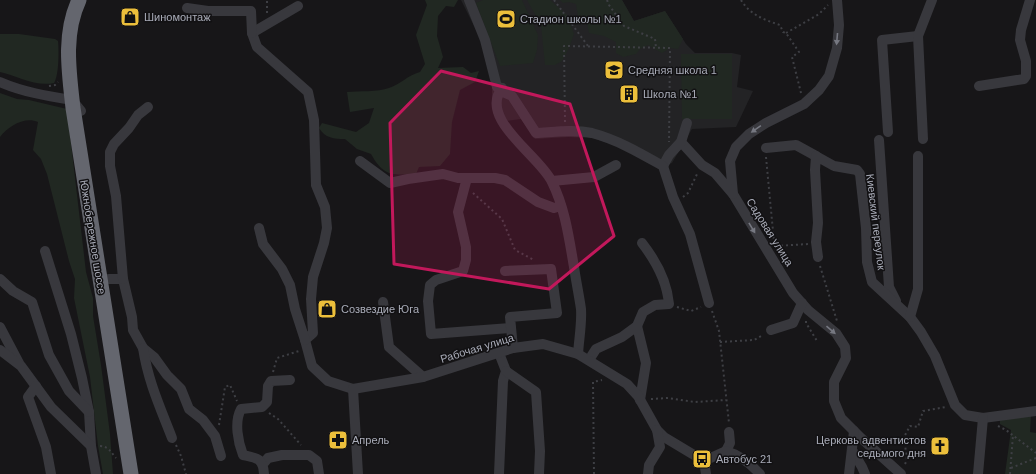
<svg xmlns="http://www.w3.org/2000/svg" width="1036" height="474" font-family="Helvetica,sans-serif">
  <rect width="100%" height="100%" fill="#171618"/>
  <path fill="#232325" d="M461 0H622L634 21 665 11 686 44 695 53H732L741 55 737 87 753 91 736 127 692 129 672 163 658 168 620 147 593 138 568 137 535 139 521 119 497 122 492 108V84L481 40Z"/>
  <g fill="#212822">
    <path d="M425 0H458L454 7 446 6 438 16 437 36 443 57 438 68 463 67 471 73 479 71 475 82 460 90 452 122 450 154 440 166 419 167 416 174C392 175 384 177 371 154L357 149 345 139C334 139 325 138 319 128L322 123 356 132 369 123 374 108 350 112 347 92C359 91 378 92 389 88 401 84 408 75 420 72L425 64 416 35 427 5Z"/>
    <path d="M483 0H522L538 35 537 50 533 63 500 66 476 3Z"/>
    <path d="M527 0H550L567 15 574 34 569 48 562 61 555 65H545L541 25Z"/>
    <path d="M560 0H622L634 21 665 11 683 39 678 49 670 48 662 53 648 45 640 49 636 54 623 57 616 53V42L604 36 589 33 587 23 578 16 576 4 569 2 563 3Z"/>
    <path d="M0 34H19L55 39 58 41C59 50 59 76 54 83 35 87 18 76 0 72Z"/>
    <path d="M681 54H732V119H682Z"/>
    <path d="M0 93 17 99 29 100 67 109 86 272 93 298V316L101 365 110 434 113 474H103L98 446 90 377 74 298 75 279 69 261 47 174 41 159 33 150 38 122C25 116 8 126 0 137Z"/>
    <path d="M1031 415 1030 432 1036 433V474H1005L1011 430 1000 424V418Z"/>
  </g>
  <g fill="none" stroke-linecap="round" stroke-linejoin="round">
    <g stroke="#3e3f44" stroke-width="2" stroke-dasharray="2 3" stroke-linecap="butt">
      <path d="M554 0 588 46"/>
      <path d="M607 0 609 5 624 26 655 39 656 48"/>
      <path d="M741 0C750 15 765 20 780 25L783 32 786 33 799 52 792 57 801 93"/>
      <path d="M267 13V0"/>
      <path d="M786 33 819 14 828 5"/>
      <path d="M49 86 55 85 58 82"/>
      <path d="M565 122 564 46 670 48 669 142"/>
      <path d="M766 157 774 242"/>
      <path d="M473 193 502 219 515 250 534 260"/>
      <path d="M683 197 688 193 698 172"/>
      <path d="M776 246 808 244"/>
      <path d="M820 266 837 321"/>
      <path d="M677 307 691 311 701 307"/>
      <path d="M712 311 719 331 729 423"/>
      <path d="M806 321V323L817 341"/>
      <path d="M720 342 754 340 763 335"/>
      <path d="M273 372 277 358 299 351"/>
      <path d="M651 399 668 398 695 402 726 400"/>
      <path d="M269 413 278 419 301 445"/>
      <path d="M219 425 225 387 230 385 237 401"/>
      <path d="M998 426 1006 430 1036 453"/>
      <path d="M176 445 181 456 186 474"/>
      <path d="M100 446C108 446 111 452 116 458"/>
      <path d="M905 464 907 460 904 437 910 426 918 427 923 411 946 407"/>
      <path d="M1011 468 1036 458"/>
      <path d="M594 474 593 382 602 380"/>
      <path d="M1010 474 1013 435"/>
    </g>
    <g stroke="#38383d" stroke-width="10">
      <path d="M469 0 485 40 497 87 502 88"/>
      <path d="M837 0 839 25 837 48 829 76 819 90 804 104 766 123 749 134 736 147 730 161 733 194 793 293 808 310 836 333 845 347 846 358 834 382V401L841 418 861 438 901 474"/>
      <path d="M298 6 252 33 257 47 308 92 314 120 316 185 325 207 327 228 324 243 313 277 311 299 313 333 305 340 312 366 328 381 353 389"/>
      <path d="M187 8 208 11H251L252 33"/>
      <path d="M0 82C23 92 47 96 72 100L81 111"/>
      <path d="M979 86 1024 79 1026 76V61L1020 40 1021 30 1030 0"/>
      <path d="M888 132 882 40 918 36"/>
      <path d="M923 139 918 36 932 0"/>
      <path d="M879 140 889 287 896 301"/>
      <path d="M681 142 702 165 715 173 733 194"/>
      <path d="M766 148 796 145 816 156"/>
      <path d="M360 161 390 183 408 179 443 174 458 178H495L505 180 538 202 554 208 561 206"/>
      <path d="M663 166 669 155 681 142 687 123"/>
      <path d="M467 178 458 212 466 247V260L463 271 436 280 430 285 428 301 431 334 511 328"/>
      <path d="M552 181 594 177 616 165"/>
      <path d="M259 228 263 244 282 269 290 285 295 309 305 340"/>
      <path d="M45 251 71 334 82 378 89 412 91 446"/>
      <path d="M818 257 816 242 818 223 815 170 816 156 834 166 857 170 860 174 866 228 867 262 872 282 910 317 921 332 935 356 955 405 965 415 983 418 1036 411"/>
      <path d="M505 271 551 269 557 313 510 317 513 348"/>
      <path d="M0 279 13 291 32 302 49 355 69 391 89 412"/>
      <path d="M109 279H123L132 317 133 330 143 348 154 357 167 375 181 389 189 409 203 420 215 436 221 456"/>
      <path d="M123 279 116 196 110 166V152L114 144 129 128 138 115 148 107"/>
      <path d="M383 302 389 347 423 377"/>
      <path d="M910 317 918 289V156"/>
      <path d="M637 326 646 363 640 400"/>
      <path d="M0 327 19 363"/>
      <path d="M771 330 793 323 802 303"/>
      <path d="M143 348C148 381 160 407 172 438"/>
      <path d="M0 350 21 366 51 407 91 446 96 474"/>
      <path d="M499 353 506 371 503 381 499 474"/>
      <path d="M578 354C579 339 582 323 581 309 579 295 576 281 574 267 569 238 565 208 552 182 540 156 478 119 502 88L505 93 512 96 536 133C554 132 574 129 592 133 618 140 640 153 663 166L673 197 690 234 709 303"/>
      <path d="M589 360 596 349 622 337 637 326 643 312 655 305 669 304C667 281 656 261 642 243"/>
      <path d="M506 371 536 392 540 451 539 474"/>
      <path d="M36 386 28 397 46 447 51 474"/>
      <path d="M852 450 862 467 865 474"/>
      <path d="M726 451 730 443 729 432"/>
      <path d="M704 461 726 451C740 455 750 463 760 474"/>
      <path d="M704 461 706 474"/>
      <path d="M263 464 268 458 282 455H309L317 461 319 474"/>
      <path d="M264 474C263 458 257 458 243 455 238 442 234 422 241 409L262 407 267 402 268 386 271 381 290 380"/>
      <path d="M358 474 353 389 423 377 513 348 543 344 578 354 627 384 638 396 657 430 664 437 704 461"/>
      <path d="M648 474 649 465 660 447 657 430"/>
      <path d="M849 474 854 431"/>
      <path d="M978 474 983 418"/>
    </g>
    <path stroke="#64666e" stroke-width="15" d="M79 0C63 34 69 72 73 108L131 474"/>
  </g>
  <defs><path id="oneway-solid" d="M-6-.8H1V-3.2L6.5 0L1 3.2V.8H-6Z"/></defs>
  <g fill="#767881">
    <use href="#oneway-solid" transform="translate(837 39) rotate(95)"/>
    <use href="#oneway-solid" transform="translate(756 129) rotate(145)"/>
    <use href="#oneway-solid" transform="translate(752 228) rotate(59)"/>
    <use href="#oneway-solid" transform="translate(831 330) rotate(41)"/>
  </g>
  <path fill="#c2185b" fill-opacity="0.2" stroke="#c2185b" stroke-width="3" stroke-linejoin="round" d="M441 71 570 104 614 236 549 289 394 264 390 123Z"/>
  <defs>
    <symbol id="shop-square" viewBox="-11 -11 22 22"><rect x="-9" y="-9" width="18" height="18" rx="4" fill="#ecbf3b" stroke="#121113"/><path d="M-5-2.5h2.3a2.7 3.5 0 0 1 5.4 0H5L5.5 6h-11ZM-1.5-2.5h3a1.5 2.3 0 0 0-3 0Z" fill="#111"/></symbol>
    <symbol id="stadium-square" viewBox="-11 -11 22 22"><rect x="-9" y="-9" width="18" height="18" rx="4" fill="#ecbf3b" stroke="#121113"/><path d="M0-5a6.5 5 0 1 0 0 10a6.5 5 0 1 0 0-10ZM-3.5-1.8h7v3.6h-7Z" fill="#111"/></symbol>
    <symbol id="school-square" viewBox="-11 -11 22 22"><rect x="-9" y="-9" width="18" height="18" rx="4" fill="#ecbf3b" stroke="#121113"/><path d="M0-5L7-2L0 1L-7-2ZM-4 1L0 2.5L4 1V4Q0 6-4 4Z" fill="#111"/></symbol>
    <symbol id="building-square" viewBox="-11 -11 22 22"><rect x="-9" y="-9" width="18" height="18" rx="4" fill="#ecbf3b" stroke="#121113"/><path d="M-4-6H4V6H1V3H-1V6H-4ZM-2.5-4.3h1.7v1.8h-1.7ZM.8-4.3h1.7v1.8H.8ZM-2.5-1h1.7V.8h-1.7ZM.8-1h1.7V.8H.8Z" fill="#111"/></symbol>
    <symbol id="pharmacy-square" viewBox="-11 -11 22 22"><rect x="-9" y="-9" width="18" height="18" rx="4" fill="#ecbf3b" stroke="#121113"/><path d="M-2-6h4v4h4v4h-4v4h-4v-4h-4v-4h4Z" fill="#111"/></symbol>
    <symbol id="church-square" viewBox="-11 -11 22 22"><rect x="-9" y="-9" width="18" height="18" rx="4" fill="#ecbf3b" stroke="#121113"/><path d="M-1.2-6h2.4v3.5h3.3v2.4h-3.3V6h-2.4V-.1h-3.3v-2.4h3.3Z" fill="#111"/></symbol>
    <symbol id="bus-square" viewBox="-11 -11 22 22"><rect x="-9" y="-9" width="18" height="18" rx="4" fill="#ecbf3b" stroke="#121113"/><path d="M-5-6H5V4H4V6H2V4H-2V6H-4V4H-5ZM-3.5-4V0h7V-4ZM-3.5 1.2v1.5H-2V1.2ZM2 1.2v1.5H3.5V1.2Z" fill="#111"/></symbol>
  </defs>
  <g fill-rule="evenodd">
    <use href="#shop-square" x="119" y="6" width="22" height="22"/>
    <use href="#stadium-square" x="495" y="8" width="22" height="22"/>
    <use href="#school-square" x="603" y="59" width="22" height="22"/>
    <use href="#building-square" x="618" y="83" width="22" height="22"/>
    <use href="#shop-square" x="316" y="298" width="22" height="22"/>
    <use href="#pharmacy-square" x="327" y="429" width="22" height="22"/>
    <use href="#church-square" x="929" y="435" width="22" height="22"/>
    <use href="#bus-square" x="691" y="448" width="22" height="22"/>
  </g>
  <g text-anchor="middle" stroke-width="3" stroke-linejoin="round" paint-order="stroke">
    <g font-size="11" fill="#a9acb8" stroke="#121113" text-anchor="start">
      <text x="144" y="21">Шиномонтаж</text>
      <text x="520" y="23">Стадион школы №1</text>
      <text x="628" y="74">Средняя школа 1</text>
      <text x="643" y="98">Школа №1</text>
      <text x="341" y="313">Созвездие Юга</text>
      <text x="352" y="444">Апрель</text>
      <text x="926" y="444" text-anchor="end">Церковь адвентистов<tspan x="926" dy="13">седьмого дня</tspan></text>
      <text x="716" y="463">Автобус 21</text>
    </g>
    <g font-size="11" fill="#a9acb8" stroke="#121113">
      <text transform="translate(876 222) rotate(83)" y="4">Киевский переулок</text>
      <text transform="translate(770 232) rotate(58)" y="4">Садовая улица</text>
      <text transform="translate(93 237) rotate(81)" y="4">Южнобережное шоссе</text>
      <text transform="translate(477 348) rotate(-17)" y="4">Рабочая улица</text>
    </g>
  </g>
</svg>
